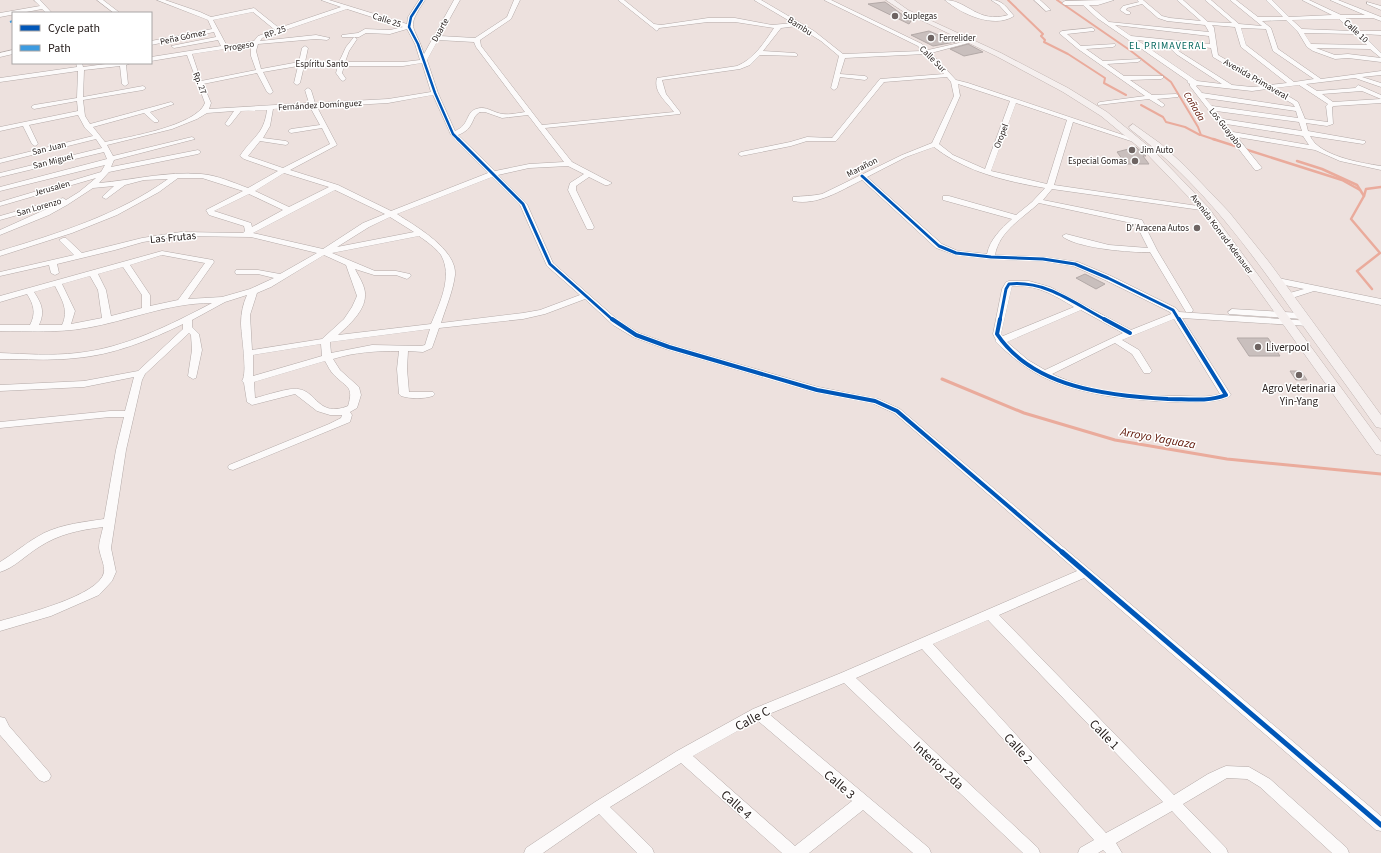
<svg xmlns="http://www.w3.org/2000/svg" width="1381" height="853" font-family="'Source Sans 3',sans-serif">
  <rect width="100%" height="100%" fill="#ede1de"/>
  <g fill="none" stroke-linecap="round" stroke-linejoin="round">
    <g stroke="#eaab9c" stroke-width="2">
      <path d="M1008 0 1043 34 1041 36 1045 40 1044 42 1068 54 1105 78 1104 83 1126 95"/>
      <path d="M1057 0 1131 51 1171 82 1198 127 1201 135 1216 140"/>
      <path d="M1141 105 1163 117 1166 122 1185 127 1200 135"/>
    </g>
    <g stroke="#eaab9c" stroke-width="2.5">
      <path d="M1213 139 1342 180 1360 190"/>
      <path d="M1297 161 1322 169 1357 185 1364 196"/>
      <path d="M1372 289 1357 271 1380 253 1351 219 1364 196 1366 189 1381 187"/>
    </g>
    <path stroke="#eaab9c" stroke-width="3" d="M942 379 1024 413 1115 440 1227 459 1381 474"/>
  </g>
  <g fill="#c9bfbd" stroke="#b3a9a7">
    <path d="M885 2 911 21 909 24 868 4Z"/>
    <path d="M929 31 955 42 933 46 911 35Z"/>
    <path d="M968 44 983 52 964 56 950 49Z"/>
    <path d="M1136 147 1146 156H1143L1149 164H1126L1117 152Z"/>
    <path d="M1085 274 1105 284 1096 289 1076 278Z"/>
    <path d="M1237 338H1268L1280 356H1249Z"/>
    <path d="M1290 371H1301L1307 380H1296Z"/>
  </g>
  <g fill="none" stroke-linecap="round" stroke-linejoin="round">
    <defs>
      <g id="minor">
        <path d="M34 0H40L52 13H46L42 9 0 17V13L40 6Z"/>
        <path d="M97 0H103L120 13H114Z"/>
        <path d="M157 0H165L200 12 211 17 254 8 279 28 341 7 321 0H329L407 24 408 17 419 0H425C405 30 414 23 424 54L454 0H460L440 36 475 38 507 17 514 0H520L511 19 480 40 481 46 542 125 674 112C666 101 653 92 657 78L737 66C754 59 764 43 774 28L735 22H708L659 28 657 31 618 0H624L654 24 661 25 708 18H735L772 25 793 23 754 0H761L814 31 843 54 922 51 918 46 824 0H831L922 44 928 50 972 40V42L931 53 956 80 968 83 1141 141V143H1137L1073 122 1054 185 1205 207H1208V211L1052 189 1043 200 1142 220 1157 250 1193 310 1192 312H1186L1150 252C1132 253 1075 248 1062 236L1066 234 1109 245 1148 248 1136 224 1039 203C1023 218 999 231 995 255L1043 257 1078 262 1111 276 1176 308 1179 312 1311 321 1312 323 1308 326 1182 318 1231 395C1218 409 1122 399 1102 395 1081 391 1059 385 1041 376 1024 367 1008 354 995 341L996 340 993 334 1002 289 1006 282 1009 281H1029L1050 287 1131 330 1171 314 1170 312 1105 280 1073 266 1043 261 991 259 956 255 936 248 862 180C841 190 818 206 793 201V197C803 196 812 196 822 194L902 155 932 143 954 96 951 82 947 77 884 82 836 141H807L791 146 741 156 738 154 741 152 790 142 807 137 832 138 880 79 944 74 925 54 845 58 840 74 865 76 868 78 865 80 840 77 837 88 834 90 831 88 839 56 821 41 797 26 781 28 763 51 795 53 797 54V56L760 55 750 65 740 69 662 80 666 94 680 112V114L545 128 572 162 612 183 608 185H605L589 177 576 186V190L594 227 593 229H587L586 227 568 190 570 183 584 174 568 166 529 168 498 175 527 204 553 263 619 321 639 333 672 345 818 387 878 399 900 409 1381 816V831L1376 830 1084 578 999 615 1174 795 1208 774 1221 768 1226 766 1249 767 1270 779 1347 848 1349 853H1332L1260 787 1247 779 1227 778 1183 804 1226 848 1228 853H1211L1172 811 1116 843 1122 853H1106L1103 850 1098 853H1078L1080 848 1094 840 922 649 856 678 1038 848 1040 853H1023L844 683 769 714 929 848 931 853H913L863 810 809 853H782L681 763 610 807 652 848 654 853H637L599 814 543 853H524L526 848 595 802 677 751 753 709 841 673 1077 571 894 413 872 403 814 392 666 349 633 337 613 325 585 299 545 314 523 319 439 328 432 348 423 352 408 351 407 369 409 392H433L435 394 433 396C423 399 411 399 401 396L399 394 397 369 399 351C376 351 355 352 333 359L340 370 359 387 361 395 357 408 350 412 352 415 350 422 233 470 229 469 228 467 229 465 329 424 341 418 342 415H330L317 411 295 394 252 405 247 402 244 383 242 381C248 373 241 334 241 323 241 313 243 304 247 295L225 302 192 320V327L199 334 202 350 196 378 193 379 188 376 192 350 191 335 189 333 145 374 142 380 126 450 111 548 116 572 112 581 99 595 51 616 0 631V621C21 615 100 596 104 572 105 565 100 556 99 548 99 541 102 533 103 527 79 530 59 534 39 547 26 555 14 568 0 572V562C15 553 28 541 44 533 63 524 84 522 104 519L116 450 124 417H110L0 428V422L110 411H125L134 377 84 387 0 391V385L84 381 138 371 183 329V324C150 340 113 355 76 358 51 361 25 359 0 359V353C26 354 51 356 77 353 125 348 170 325 212 303 167 303 128 321 86 328 58 333 29 331 0 331V325H30C36 313 34 305 27 294L0 302V296L162 251 213 260 214 262 188 299 222 297 250 289 274 278 258 274H236L235 272 236 270H258L280 274 317 253 251 237 181 236 143 242 115 250 57 264 59 273 55 275 51 273 49 265 0 276V272L74 255 59 240 63 238H66L82 253 142 238 181 232 243 233 245 231 244 226 209 215 206 210 243 191 202 178H178L159 192 117 215 72 233 0 256V251C59 233 118 215 168 179L144 180 125 185 106 199 102 197 114 186 93 188 67 205 49 215 0 235V230L60 203 0 220V216L63 198 66 200 79 192 96 178 0 206V202L101 172 105 165 0 191V187L107 159 104 152 0 177V173L102 148 96 139 0 163V159L93 136 85 128 78 115 29 125 38 144 35 146 32 144 23 126 0 131V127L78 111 77 101 34 109 31 107 34 105 77 98 78 71 0 82V78L77 67 76 63H82L83 67 113 63H131L126 65 128 84 125 86 122 84 120 66 84 70 83 97 143 86 146 88 143 90 83 100 85 116 90 124 171 102 174 104 150 112 158 120V122H154L144 113 93 127 105 142C128 137 196 126 205 103L187 55 151 61V57L221 46 218 40 174 48 171 46 216 37 214 32 151 45V41L212 29 208 20ZM347 9 403 27 390 30 365 29 358 33 342 35V37H359L366 33 390 34 407 29 415 44 420 60 403 62H345L349 51 357 39 354 37 346 47 339 62H305L308 48 305 46 302 48 299 62 261 69 256 51 258 44 316 39 327 40 330 38 316 35 260 41 262 38ZM253 12 275 30 258 36 254 41 227 46 213 20ZM438 40 474 42 476 47 525 112C518 113 510 115 503 114 493 113 486 105 476 109 465 113 470 125 455 131L438 93 427 60ZM251 45V56L256 70 201 81 192 54ZM422 63 431 92 388 99 315 103 311 90 308 88 305 90 309 103 209 109 211 103 203 84 257 73 267 92 270 94 273 92 263 72 298 66 294 83 297 85 300 83 304 66H338L336 73 341 80 343 81 346 79 342 73 344 66H403ZM958 84 1010 101 985 169 953 155 939 144 960 96ZM433 95 451 135 488 173 391 211 338 185 290 170 337 145 317 107 388 103ZM1016 103 1067 120 1047 184 991 171ZM310 107 320 125 291 129 288 131 291 133 322 128 330 144 283 168 248 156 260 141 286 145 289 143 286 141 263 138 270 126 273 109ZM267 110C264 135 252 137 240 156L244 159 278 171 248 188C234 183 217 175 201 174 167 171 133 180 99 183L109 172 198 154 201 152 198 150 111 167 114 160 195 139 192 137 113 156 107 145 172 129 197 119 207 113 234 111 225 124 228 126 230 125 241 111ZM480 112H485L502 118 528 115 564 162 529 164 495 171 458 135C476 128 470 117 480 112ZM934 147C966 172 1005 181 1045 188L1032 202 1016 215 949 196H943V200L1012 219C1001 229 990 239 987 254L958 251 942 244 867 177 906 157ZM284 173 329 187 289 207 255 191ZM492 177 520 205 547 266 580 295 540 310 523 313 441 323C446 307 453 291 455 275 457 249 415 226 397 214ZM335 190 385 214 363 223 323 249 253 233ZM249 194 283 210 252 227 251 223 214 211ZM390 217 414 232 337 247 369 227ZM419 236C426 241 436 248 441 255 453 276 440 303 431 324L338 335C348 326 365 311 365 296 366 287 359 277 355 269L374 275H396L407 279 411 276 410 274 396 271H375L332 253ZM162 255 205 263 178 300 150 306V295L130 265ZM324 255 346 265 357 296 352 307 344 319 322 339 252 350 250 315 257 293 271 287ZM123 267 142 295V308L111 316 106 290 98 274ZM90 276 98 290 102 318 71 324 75 311 62 284ZM55 286C62 300 69 310 62 325H39C45 312 42 304 34 292ZM1012 286C1036 284 1054 295 1074 307L1003 336 1001 334ZM1081 310 1123 333 1045 370 1028 360 1007 342ZM1174 319 1220 394C1208 398 1194 396 1181 396 1138 396 1092 393 1052 374L1115 343 1132 354 1144 373H1150L1152 371 1139 350 1122 340ZM430 329 425 345 421 346 372 345 331 353 330 342ZM321 344 322 356 253 376V355ZM325 361C328 366 330 371 334 375 347 388 354 386 348 406 318 418 317 391 298 389 290 387 264 396 255 398L254 382ZM988 620 1163 802 1106 833 933 644ZM757 720 852 801 795 846 693 756Z"/>
        <path d="M945 0C968 0 977 24 1008 15L999 5 991 0C1003 0 1007 8 1014 16 994 29 961 14 945 0Z"/>
        <path d="M1034 0H1040L1051 10 1046 11Z"/>
        <path d="M1104 0H1114L1098 5H1089L1109 22 1209 32 1205 25 1167 21 1158 18 1142 4 1127 8 1126 10 1130 12V14H1126L1120 10 1123 6 1139 2 1137 0H1143L1162 16 1170 18 1201 21 1177 0H1183L1208 22 1232 23 1205 0H1211L1239 24 1262 26 1230 0H1236L1258 17H1283L1266 0H1272L1289 17 1332 15 1302 0H1309L1341 15H1365L1330 0H1338L1381 17V21L1373 18H1346L1359 31H1381V35L1362 34 1381 53V58L1370 49 1316 48 1335 55 1348 54 1381 58V62L1348 58 1335 59 1313 51 1307 47 1298 32 1286 20 1262 21 1271 28 1278 49 1321 79 1381 71V75L1362 77 1381 83V87L1355 78 1306 84 1317 91 1355 88 1358 85 1381 95V99L1362 91 1322 94 1333 102 1381 99V103L1334 106 1332 107 1333 124 1327 126 1306 123 1308 131 1365 141V143L1363 144 1310 136C1319 156 1361 163 1381 166V170L1340 161 1315 150 1237 137 1262 168 1258 170H1255L1190 86V84L1187 82 1188 81 1097 18 1083 5H1065L1062 3 1065 1ZM1339 19 1352 31 1302 29 1292 20ZM1115 25 1209 36 1210 44 1131 36ZM1212 25 1235 27 1241 47 1287 83 1269 85 1218 55 1214 28ZM1241 28 1266 29 1273 51 1314 79 1294 82 1246 45ZM1304 33 1356 34 1367 45 1311 44ZM1137 40 1171 44 1172 50 1176 54 1222 84 1197 81ZM1177 44 1211 48 1213 57 1262 86 1252 87 1232 85 1180 52 1178 50ZM1197 85 1252 91 1267 89 1293 104 1295 107 1202 93 1196 86ZM1299 85 1328 104 1326 106 1328 122 1305 119 1298 102 1275 88ZM1205 98 1296 111 1298 118 1212 106ZM1216 111 1299 122 1302 131 1223 119ZM1226 124 1303 136 1309 145 1233 132Z"/>
        <path d="M1367 2 1381 6V10L1367 4Z"/>
        <path d="M1092 28 1094 29V31L1067 34 1081 46 1115 44 1116 45 1113 47 1086 49 1103 61 1140 59 1141 60 1138 62 1107 64 1124 76H1163V78L1161 79 1130 80 1152 95 1176 94 1178 95V97L1157 99 1165 105 1162 107 1149 99 1098 105V103L1100 102 1145 96 1078 49 1059 33 1062 31Z"/>
        <path d="M13 50V54L0 57V53Z"/>
        <path d="M1278 278 1381 299V305L1314 291 1289 299 1286 298 1285 296 1286 294 1304 289 1275 283 1274 281 1275 279Z"/>
        <path d="M1232 309 1302 313 1306 316 1302 319 1229 314 1228 312Z"/>
        <path d="M0 717 5 718 9 726 49 772 51 776 49 780 44 782 39 780 0 735Z"/>
      </g>
      <g id="major">
        <path d="M886 0H894L908 10 1001 53 1068 88 1107 112 1153 150 1208 207 1381 442V455L1376 454 1202 211 1147 154 1101 116 1063 92 996 56 904 12Z"/>
        <path d="M1133 124 1161 144 1185 166 1229 212 1269 262 1381 415V428L1376 427C1351 391 1324 355 1298 319 1246 245 1202 184 1130 129L1129 127Z"/>
      </g>
    </defs>
    <use href="#minor" stroke="#b3a9a7" stroke-width="1"/>
    <use href="#major" stroke="#c0b4b1" stroke-width="1"/>
    <use href="#minor" fill="#fcfafa" fill-rule="evenodd"/>
    <use href="#major" fill="#f5efee" fill-rule="evenodd"/>
    <path stroke="#3d9be0" stroke-width="2" stroke-dasharray="3.5 2" stroke-linecap="butt" d="M10 22 13 21"/>
    <defs>
      <path id="cycleway-far3" d="M422 0 411 17 409 27 418 44 435 93 453 134 459 140"/>
      <g id="cycleway-far2">
        <path d="M458 139 523 204 550 264 613 320"/>
        <path d="M862 176 939 246 956 253 991 257 1043 259 1075 264 1108 278 1173 310 1179 320"/>
        <path d="M1000 320 1006 289 1009 284C1046 280 1075 304 1106 320"/>
      </g>
      <g id="cycleway-far1">
        <path d="M612 319 636 335 669 347 817 390 875 401 897 411 1063 553"/>
        <path d="M1000 319 997 334C1033 388 1109 396 1168 399 1187 399 1208 402 1226 395L1179 319"/>
        <path d="M1104 319 1130 333"/>
      </g>
      <path id="cycleway" d="M1062 552 1381 825"/>
    </defs>
    <use href="#cycleway-far3" stroke="#fff" stroke-width="4"/>
    <use href="#cycleway-far2" stroke="#fff" stroke-width="5"/>
    <use href="#cycleway-far1" stroke="#fff" stroke-width="6"/>
    <use href="#cycleway" stroke="#fff" stroke-width="8"/>
    <use href="#cycleway-far3" stroke="#0057b8" stroke-width="2.5"/>
    <use href="#cycleway-far2" stroke="#0057b8" stroke-width="3"/>
    <use href="#cycleway-far1" stroke="#0057b8" stroke-width="4"/>
    <use href="#cycleway" stroke="#0057b8" stroke-width="5"/>
  </g>
  <g fill="#6e6462" stroke="#fff" stroke-width="1.5">
    <circle cx="895" cy="16" r="4"/>
    <circle cx="931" cy="38" r="4"/>
    <circle cx="1132" cy="150" r="4"/>
    <circle cx="1135" cy="161" r="4"/>
    <circle cx="1197" cy="228" r="4"/>
    <circle cx="1258" cy="347" r="4"/>
    <circle cx="1299" cy="375" r="4"/>
  </g>
  <g text-anchor="middle" stroke-width="3" stroke-linejoin="round" paint-order="stroke">
    <g font-size="9" fill="#29211f" stroke="#fff" text-anchor="start">
      <text x="903" y="19">Suplegas</text>
      <text x="939" y="41">Ferrelider</text>
      <text x="1140" y="153">Jim Auto</text>
      <text x="1127" y="164" text-anchor="end">Especial Gomas</text>
      <text x="1189" y="231" text-anchor="end">D' Aracena Autos</text>
    </g>
    <g font-size="9" fill="#29211f" stroke="#fff">
      <text transform="translate(387 20) rotate(18)" y="3">Calle 25</text>
      <text transform="translate(800 26) rotate(32)" y="3">Bambu</text>
      <text transform="translate(440 30) rotate(-61)" y="3">Duarte</text>
      <text transform="translate(1356 31) rotate(43)" y="3">Calle 10</text>
      <text transform="translate(275 32) rotate(-20)" y="3">RP. 25</text>
      <text transform="translate(183 37) rotate(-12)" y="3">Peña Gómez</text>
      <text transform="translate(239 46) rotate(-9)" y="3">Progeso</text>
      <text transform="translate(933 59) rotate(45)" y="3">Calle Sur</text>
      <text x="322" y="67">Espíritu Santo</text>
      <text transform="translate(1256 79) rotate(30)" y="3">Avenida Primaveral</text>
      <text transform="translate(200 83) rotate(68)" y="3">Rp. 27</text>
      <text transform="translate(320 105) rotate(-3)" y="3">Fernández Domínguez</text>
      <text transform="translate(1226 128) rotate(52)" y="3">Los Guayabo</text>
      <text transform="translate(1001 136) rotate(-69)" y="3">Oropel</text>
      <text transform="translate(49 148) rotate(-14)" y="3">San Juan</text>
      <text transform="translate(53 161) rotate(-14)" y="3">San Miguel</text>
      <text transform="translate(862 167) rotate(-27)" y="3">Marañon</text>
      <text transform="translate(52 188) rotate(-16)" y="3">Jerusalen</text>
      <text transform="translate(39 207) rotate(-16)" y="3">San Lorenzo</text>
      <text transform="translate(1222 234) rotate(53)" y="3">Avenida Konrad Adenauer</text>
    </g>
    <g font-size="10" letter-spacing="1" fill="#03665d" stroke="#fff">
      <text x="1168" y="49">EL PRIMAVERAL</text>
    </g>
    <g font-size="10" font-style="italic" fill="#5b1000" stroke="#fff">
      <text transform="translate(1195 106) rotate(59)" y="4">Cañada</text>
    </g>
    <g font-size="11" fill="#29211f" stroke="#fff">
      <text transform="translate(173 237) rotate(-5)" y="4">Las Frutas</text>
    </g>
    <g font-size="11" fill="#29211f" stroke="#fff" text-anchor="start">
      <text x="1266" y="351">Liverpool</text>
      <text x="1299" y="392" text-anchor="middle">Agro Veterinaria<tspan x="1299" dy="13">Yin-Yang</tspan></text>
    </g>
    <g font-size="12" font-style="italic" fill="#5b1000" stroke="#fff">
      <text transform="translate(1158 438) rotate(10)" y="4">Arroyo Yaguaza</text>
    </g>
    <g font-size="13" fill="#29211f" stroke="#fff">
      <text transform="translate(752 718) rotate(-28)" y="5">Calle C</text>
      <text transform="translate(1105 734) rotate(46)" y="5">Calle 1</text>
      <text transform="translate(1019 748) rotate(48)" y="5">Calle 2</text>
      <text transform="translate(939 765) rotate(43)" y="5">Interior 2da</text>
      <text transform="translate(840 784) rotate(41)" y="5">Calle 3</text>
      <text transform="translate(737 804) rotate(42)" y="5">Calle 4</text>
    </g>
  </g>
  <rect x="12" y="12" width="140" height="52" fill="#ffffff" stroke="#a9a6a5"/>
  <rect x="20" y="25" width="20" height="6" fill="#0057b8" stroke="#a9a6a5"/>
  <text x="48" y="32" font-size="12" fill="#29211f">Cycle path</text>
  <rect x="20" y="45" width="20" height="6" fill="#3d9be0" stroke="#a9a6a5"/>
  <text x="48" y="52" font-size="12" fill="#29211f">Path</text>
</svg>
